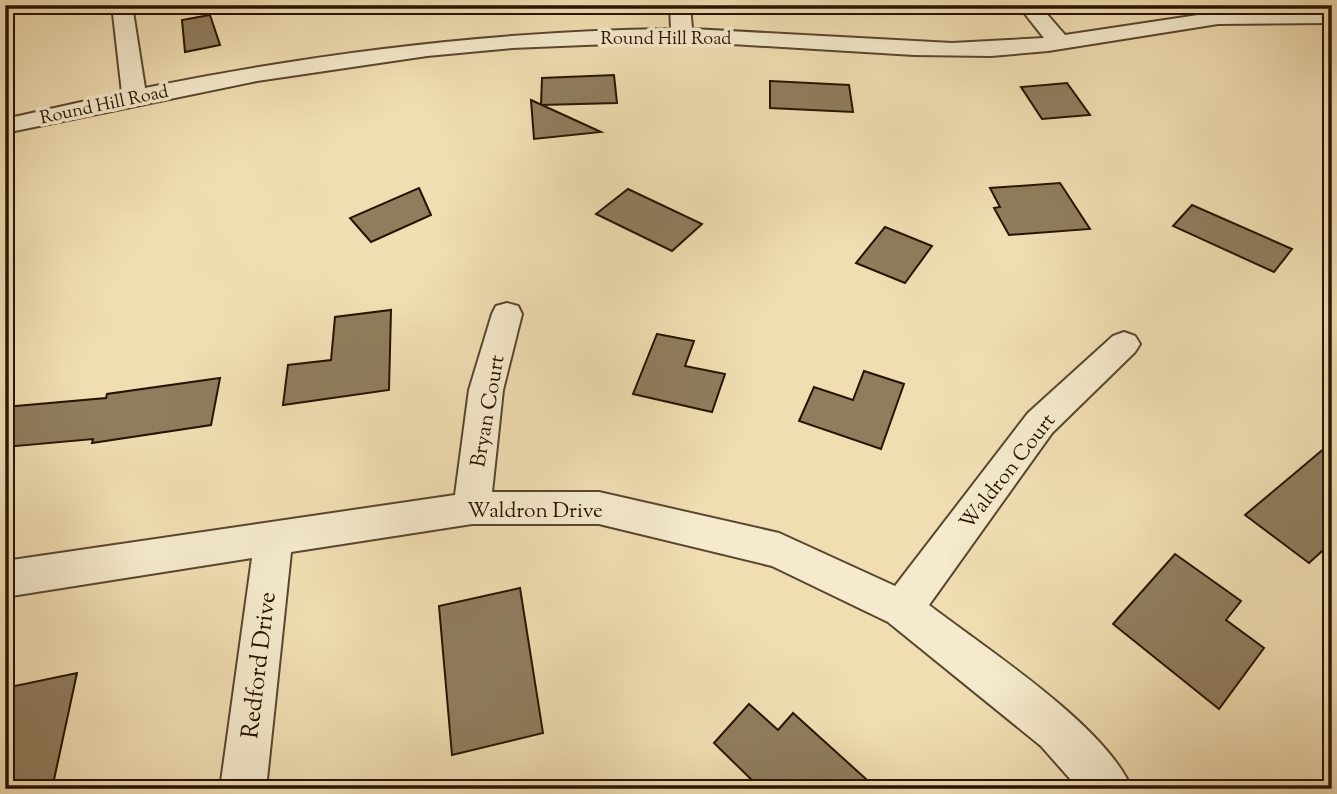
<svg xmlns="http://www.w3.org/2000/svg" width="1337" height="794" font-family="'Sorts Mill Goudy',serif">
  <rect width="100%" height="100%" fill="#f0deb2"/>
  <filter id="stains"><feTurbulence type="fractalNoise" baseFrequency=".00286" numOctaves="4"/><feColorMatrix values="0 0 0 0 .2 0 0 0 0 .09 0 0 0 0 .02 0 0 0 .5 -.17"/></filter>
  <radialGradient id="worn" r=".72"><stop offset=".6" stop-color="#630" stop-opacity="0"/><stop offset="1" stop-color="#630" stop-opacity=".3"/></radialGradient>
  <g fill="#907d5e" stroke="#271302" stroke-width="2">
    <path d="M210 15 220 45 185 52 182 20Z"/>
    <path d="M614 75 617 103 541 105 542 78Z"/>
    <path d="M770 81 849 85 853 112 770 108Z"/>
    <path d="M1067 83 1090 115 1042 119 1021 87Z"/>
    <path d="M531 100 601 132 534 139Z"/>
    <path d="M1060 183 1090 229 1009 235 994 208 1000 207 990 188Z"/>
    <path d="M419 188 431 215 371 242 350 218Z"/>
    <path d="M628 189 702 224 672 251 596 214Z"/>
    <path d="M1192 205 1292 249 1274 272 1173 226Z"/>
    <path d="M885 227 932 246 905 283 856 263Z"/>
    <path d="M391 310 389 390 283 405 288 365 331 360 335 317Z"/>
    <path d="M657 334 694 341 685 366 725 374 712 412 633 394Z"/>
    <path d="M864 371 904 384 881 449 799 421 814 387 853 400Z"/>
    <path d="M220 378 211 425 92 443 93 439 5 447V407L106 398 107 394Z"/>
    <path d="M1332 442V542L1309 563 1245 515Z"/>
    <path d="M1175 554 1241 601 1226 620 1264 648 1219 709 1113 624Z"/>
    <path d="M520 588 543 733 452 755 439 606Z"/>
    <path d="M77 673 52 789H5V688Z"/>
    <path d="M749 704 778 730 793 713 877 789H761L714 743Z"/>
  </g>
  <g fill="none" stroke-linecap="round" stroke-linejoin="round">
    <defs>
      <g id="minor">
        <path d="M112 5H132L145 88C318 53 493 31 671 29L670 5H690L692 29 952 43 1044 38 1018 5H1039L1065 35 1218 12 1332 11V23L1218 24 1048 51 991 56 914 55 683 41 512 48 427 56 257 81 5 133V119L122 93Z"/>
        <path d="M507 303 518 306 522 314 503 390 492 492H599L779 533 895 586 1028 413 1113 336 1124 332 1135 336 1140 344 1135 352 1052 433 929 605C985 648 1105 725 1132 789H1079L1041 746 888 622 772 566 599 524H472L291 552 266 789H220L252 558 5 597V561L455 495 469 390 492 314 496 306Z"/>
      </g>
    </defs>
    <use href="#minor" stroke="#59462e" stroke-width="4"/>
    <use href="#minor" fill="#f5eacd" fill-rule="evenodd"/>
  </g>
  <g text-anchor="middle" stroke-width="7" stroke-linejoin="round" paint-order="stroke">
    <g font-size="18" fill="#271302" stroke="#f5eacd">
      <text x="666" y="44">Round Hill Road</text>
      <text transform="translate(104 104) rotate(-12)" y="6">Round Hill Road</text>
    </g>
    <g font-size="21" fill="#271302" stroke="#f5eacd">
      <text transform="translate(487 411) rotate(-80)" y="7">Bryan Court</text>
      <text transform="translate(1007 471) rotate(-52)" y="7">Waldron Court</text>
      <text x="535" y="517">Waldron Drive</text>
    </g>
    <g font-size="24" fill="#271302" stroke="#f5eacd">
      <text transform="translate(258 665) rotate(-83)" y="8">Redford Drive</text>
    </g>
  </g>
  <rect width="1337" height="794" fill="none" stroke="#f0deb2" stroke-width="28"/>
  <rect x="7" y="7" width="1323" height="780" fill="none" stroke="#271302" stroke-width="3.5"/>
  <rect x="14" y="14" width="1309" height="766" fill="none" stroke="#271302" stroke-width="2"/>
  <rect width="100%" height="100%" filter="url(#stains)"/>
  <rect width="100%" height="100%" fill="url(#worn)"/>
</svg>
